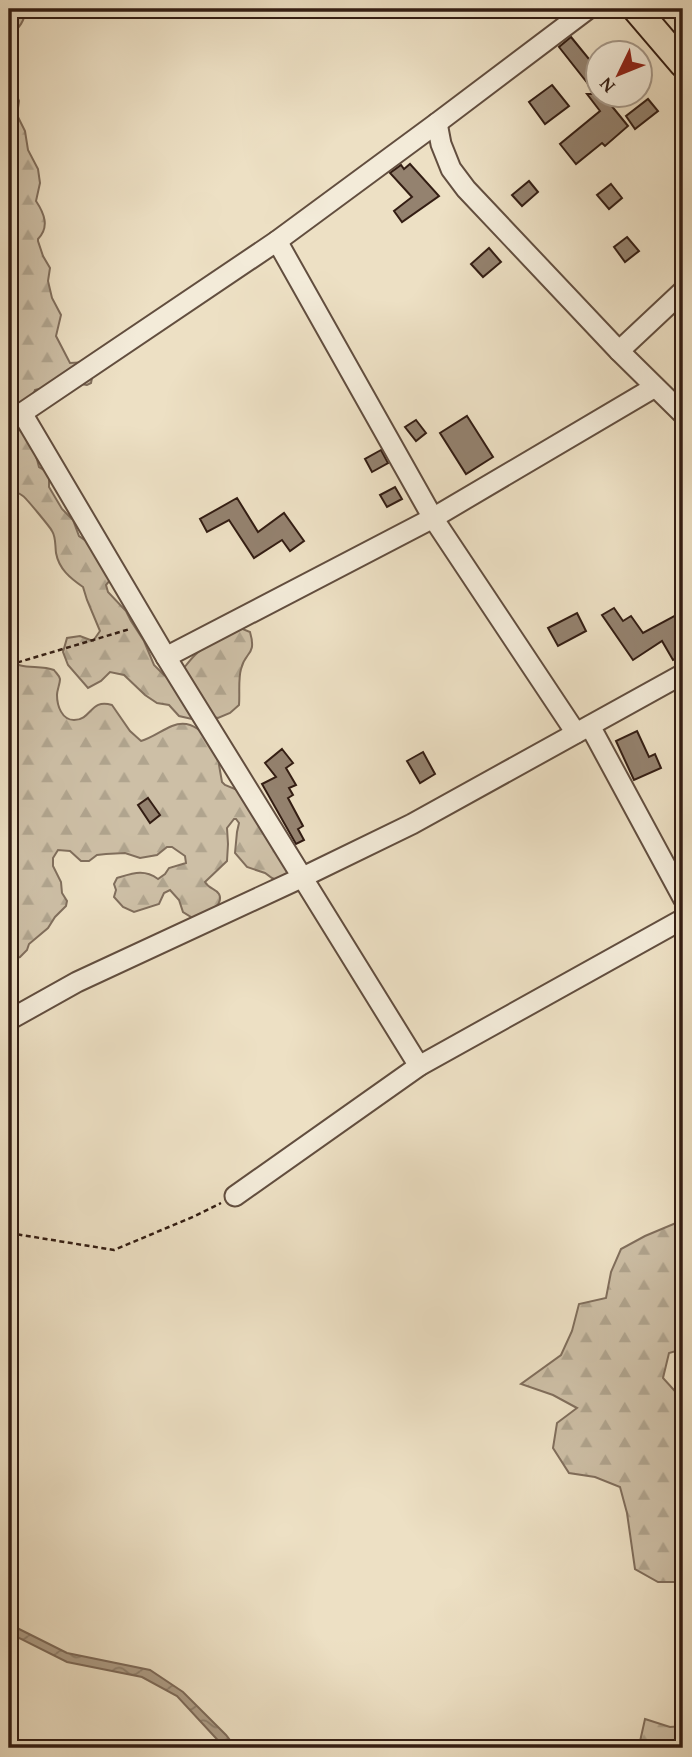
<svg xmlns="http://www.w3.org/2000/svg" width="692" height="1757" font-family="'Gentium Book Plus',serif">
  <defs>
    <pattern id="forest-firs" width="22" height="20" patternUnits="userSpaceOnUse" patternTransform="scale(1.75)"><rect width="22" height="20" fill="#cdbfa6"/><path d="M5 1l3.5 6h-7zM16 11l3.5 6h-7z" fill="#b0a48e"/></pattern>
    <pattern id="water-waves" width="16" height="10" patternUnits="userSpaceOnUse" patternTransform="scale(1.75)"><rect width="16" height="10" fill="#ae9e88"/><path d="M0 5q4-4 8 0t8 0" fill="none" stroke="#8e806e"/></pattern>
  </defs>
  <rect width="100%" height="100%" fill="#ede0c4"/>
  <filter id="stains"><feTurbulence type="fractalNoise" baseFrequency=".00286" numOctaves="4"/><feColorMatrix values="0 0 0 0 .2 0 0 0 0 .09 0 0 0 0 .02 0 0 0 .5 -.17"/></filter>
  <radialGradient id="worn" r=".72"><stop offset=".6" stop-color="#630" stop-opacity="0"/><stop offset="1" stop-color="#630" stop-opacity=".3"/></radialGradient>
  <g fill="url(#forest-firs)" stroke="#806e5c" stroke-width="2">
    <path d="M9 9 25 10C25 23 17 29 9 37Z"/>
    <path d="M9 62 14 77 13 88 19 101 17 115 25 131 28 150 38 169 40 183 36 201C44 213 50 227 38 239V241L43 256 50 268 48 281 52 298 61 315 56 336 70 363 87 362 93 373 91 383 87 385C71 381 51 387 35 390 29 407 21 401 9 409Z"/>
    <path d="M9 421C27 434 34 446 39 467L49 473V487L62 509 73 520 79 536 92 545 111 579 106 585 108 592 126 611 131 621 144 641 154 665 164 675 176 677C183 670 188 662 195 655 207 643 222 635 238 627L250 632C257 656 245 651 241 669 238 680 240 693 239 705L230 713 218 718 205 715 192 719 179 716 169 705 157 703 145 695 124 675 110 672 101 681 88 688 68 665 63 652 67 638 80 636 93 641 100 631 87 600 83 587C70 578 59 569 56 553 55 545 56 537 52 531 50 527 26 498 23 496 18 492 13 492 9 487Z"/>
    <path d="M9 659C20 671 39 664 54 670 56 673 59 675 60 679 60 684 57 690 57 695 57 706 62 720 74 720 92 720 90 698 112 705L130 731 141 741C152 738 162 730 172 726 196 716 209 741 221 756L219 765 222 782 225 785 247 794 290 872 279 881 272 878 265 873 247 867 235 853 237 832 239 823 236 819H234L227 828 228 844 227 861 205 882C209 889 215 888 219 894 225 906 204 915 196 920L183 912 179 900 170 890 164 893 159 904 134 912 123 907 114 897 116 890 114 884 117 878C134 873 144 869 158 879L165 874 169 868 186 863 185 856 172 847H167L157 855 140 858 125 853 106 854 97 855 89 861H81L70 851 58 850 53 858V866L61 882 62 893 67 901 66 906 55 917 48 928 29 944 27 950 20 957 9 960Z"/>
    <path d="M683 1220V1349L669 1353 663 1378 683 1400V1582H658L635 1569 627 1513 620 1487 595 1477 569 1473 553 1448 557 1423 577 1408 553 1395 521 1384 561 1355 572 1331 579 1304 606 1298 611 1272 621 1249 645 1236Z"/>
    <path d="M645 1719 670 1727 683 1726V1748H641L639 1746Z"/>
  </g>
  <path fill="url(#water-waves)" stroke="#7d6a59" stroke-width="2" d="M9 1624 67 1653 150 1670 183 1692 226 1735 236 1748H225L177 1696 142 1677 67 1662 9 1633Z"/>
  <g fill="#94826f" stroke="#331d13" stroke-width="2">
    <path d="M571 37 598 70V94H602L628 126 605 146 602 143 576 164 560 144 600 111 587 94H596L559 47Z"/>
    <path d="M552 85 569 106 545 124 529 102Z"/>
    <path d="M648 99 658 111 635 129 626 116Z"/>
    <path d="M410 164 439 196 402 222 394 211 412 197 390 173 401 165 404 169Z"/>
    <path d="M529 181 538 192 522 206 512 195Z"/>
    <path d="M611 184 622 198 609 209 597 195Z"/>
    <path d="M627 237 639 251 625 262 614 247Z"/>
    <path d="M489 248 501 262 483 277 471 264Z"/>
    <path d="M467 416 493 457 466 474 440 433Z"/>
    <path d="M416 420 426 433 416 441 405 427Z"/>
    <path d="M381 450 388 463 372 472 365 459Z"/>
    <path d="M395 487 402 499 387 507 380 495Z"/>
    <path d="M237 498 258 532 284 513 304 541 290 551 282 540 254 558 229 520 207 532 200 519Z"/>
    <path d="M614 608 623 621 631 616 643 633 678 614 683 623V655L673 660 662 641 633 660 602 615Z"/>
    <path d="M577 613 586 631 558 646 548 628Z"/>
    <path d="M637 731 649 757 655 754 661 768 634 780 616 741Z"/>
    <path d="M282 749 293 763 286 768 296 785 289 788 293 795 288 798 303 826 298 829 304 840 296 844 262 784 276 777 265 763Z"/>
    <path d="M423 752 435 774 420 783 407 761Z"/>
    <path d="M148 798 160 815 150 823 138 805Z"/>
  </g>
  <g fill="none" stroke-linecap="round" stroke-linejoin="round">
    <defs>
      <g id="minor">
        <path d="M437 123 441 144 451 169 466 189 619 351 683 414"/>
        <path d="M277 241 433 518 576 733"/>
        <path d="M619 351 683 291"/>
        <path d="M166 657 433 518 655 387"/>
        <path d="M590 726 683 898"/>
        <path d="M9 1020 77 982 301 878 412 824 683 674"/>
        <path d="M419 1066 166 657 22 413 277 241 437 123 588 9"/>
        <path d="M235 1196 419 1066 683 919"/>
      </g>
      <path id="highway" d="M636 9 683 64"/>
    </defs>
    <use href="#minor" stroke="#624e3f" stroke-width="23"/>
    <use href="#highway" stroke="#331d13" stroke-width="30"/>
    <g stroke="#331d13" stroke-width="2.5" stroke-dasharray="5 3.5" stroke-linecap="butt">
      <path d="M9 665 130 629"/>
      <path d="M9 1233 114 1250 195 1216 221 1203"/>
    </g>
    <use href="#minor" stroke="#f3ebd9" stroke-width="19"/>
    <use href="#highway" stroke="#ede0c4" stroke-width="26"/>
  </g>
  <rect width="692" height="1757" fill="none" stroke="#ede0c4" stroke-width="35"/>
  <rect x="10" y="10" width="671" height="1736" fill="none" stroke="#331d13" stroke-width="3.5"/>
  <rect x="18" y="18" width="657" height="1722" fill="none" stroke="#331d13" stroke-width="2"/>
  <g transform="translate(619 74) rotate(227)"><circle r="33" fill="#f3ebd9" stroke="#a6998a" stroke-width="2"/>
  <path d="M0-5L12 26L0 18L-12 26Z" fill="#8f2418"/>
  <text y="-10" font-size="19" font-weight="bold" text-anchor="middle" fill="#331d13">N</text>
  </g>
  <rect width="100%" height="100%" filter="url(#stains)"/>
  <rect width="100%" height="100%" fill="url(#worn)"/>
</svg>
